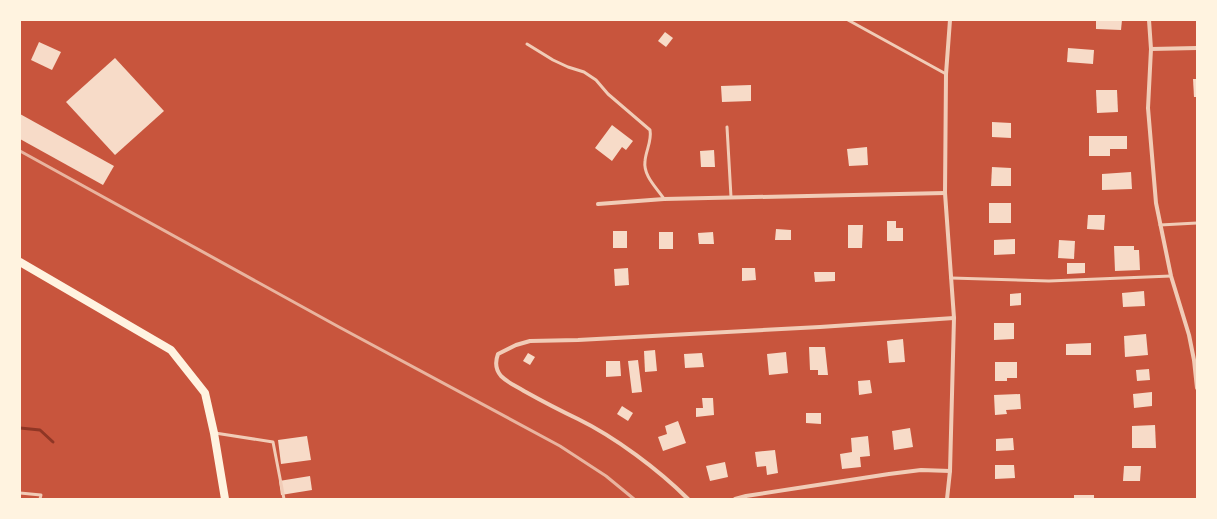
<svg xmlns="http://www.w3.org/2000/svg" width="1217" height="519" font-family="'DejaVu Sans',sans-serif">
  <rect width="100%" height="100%" fill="#c8553d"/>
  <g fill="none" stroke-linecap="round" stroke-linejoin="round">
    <path stroke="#8f3625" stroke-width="3" d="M20 428 40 430 53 442"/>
  </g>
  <g fill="#f7dbc8">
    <path d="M1096 20H1122L1121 30 1096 29Z"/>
    <path d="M665 32 673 38 666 47 658 41Z"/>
    <path d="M39 42 61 52 52 70 31 60Z"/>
    <path d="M1068 48 1094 50 1093 64 1067 62Z"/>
    <path d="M115 58 164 111 115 155 66 102Z"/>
    <path d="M1193 79H1197V97H1194Z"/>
    <path d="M751 85V101L722 102 721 86Z"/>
    <path d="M1096 90H1117L1118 112 1097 113Z"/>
    <path d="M20 114 114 166 103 185 20 139Z"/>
    <path d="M992 122 1011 123V138L992 137Z"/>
    <path d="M612 125 633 141 626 150 622 147 612 161 595 148Z"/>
    <path d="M1089 136H1127V149H1110V156H1089Z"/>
    <path d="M867 147 868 165 849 166 847 149Z"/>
    <path d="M714 150 715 167H701L700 151Z"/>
    <path d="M992 167 1011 168V186H991Z"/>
    <path d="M1131 172 1132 189 1102 190V174Z"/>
    <rect x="989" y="203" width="22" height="20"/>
    <path d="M1088 215H1105L1104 230 1087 229Z"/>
    <path d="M887 221H896V228H903V241H887Z"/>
    <path d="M848 225H863L862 248H848Z"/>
    <path d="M776 229 791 230V240H775Z"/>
    <rect x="613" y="231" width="14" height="17"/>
    <rect x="659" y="232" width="14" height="17"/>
    <path d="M713 232 714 244H699L698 233Z"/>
    <path d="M1015 239V254L994 255V240Z"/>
    <path d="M1059 240 1075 241 1074 259 1058 258Z"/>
    <path d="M1114 246H1134V250H1139L1140 270 1115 271Z"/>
    <path d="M1067 263H1085V273L1067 274Z"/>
    <path d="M628 268 629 285 615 286 614 269Z"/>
    <path d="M742 268H755L756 280 742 281Z"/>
    <path d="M814 272H835V281L815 282Z"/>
    <path d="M1144 291 1145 306 1123 307 1122 293Z"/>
    <path d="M1021 293V305L1010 306V294Z"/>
    <path d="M994 323H1014V339L994 340Z"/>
    <path d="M1146 334 1148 355 1125 357 1124 336Z"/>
    <path d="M903 339 905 362 889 363 887 341Z"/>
    <path d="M1091 343V355H1066V344Z"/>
    <path d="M809 347H825L828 375H818V370H810Z"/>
    <path d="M655 350 657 371 645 372 644 351Z"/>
    <path d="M786 352 788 373 769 375 767 354Z"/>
    <path d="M528 353 535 357 530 365 523 361Z"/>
    <path d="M702 353 704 367 685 368 684 354Z"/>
    <path d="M638 360 642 392 632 393 628 361Z"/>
    <path d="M606 361H620L621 376 606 377Z"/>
    <path d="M995 362H1017V378H1007V381H995Z"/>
    <path d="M1149 369 1150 380 1137 381 1136 370Z"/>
    <path d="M870 380 872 393 859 395 858 381Z"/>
    <path d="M1152 392V406L1134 408 1133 394Z"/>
    <path d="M1020 394 1021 409 1006 410 1007 414 995 415 994 395Z"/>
    <path d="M702 398H713L714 415 696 417V408H703Z"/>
    <path d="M622 406 633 413 628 421 617 414Z"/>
    <path d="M806 413H821V424L806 423Z"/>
    <path d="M678 421 686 443 663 451 658 437 667 434 665 426Z"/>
    <path d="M1155 425 1156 448H1132V426Z"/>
    <path d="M910 428 913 447 894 450 892 431Z"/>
    <path d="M307 436 311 460 281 464 278 440Z"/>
    <path d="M868 436 870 456 860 457 861 467 842 469 840 454 852 452 851 438Z"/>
    <path d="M1013 438 1014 450 996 451V439Z"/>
    <path d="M775 450 778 473 767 475 766 466 757 467 755 452Z"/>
    <path d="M725 462 728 477 710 481 706 466Z"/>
    <path d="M995 465H1014L1015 478 995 479Z"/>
    <path d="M1124 466H1141L1140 481H1123Z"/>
    <path d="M310 476 312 490 281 495 279 481Z"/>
    <rect x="1074" y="495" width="20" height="4"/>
  </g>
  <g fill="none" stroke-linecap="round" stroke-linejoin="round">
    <g stroke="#f1ccb7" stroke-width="3">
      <path d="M848 20 946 74"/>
      <path d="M527 44 553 60 568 67 584 72 596 80 608 94 650 130C652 141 646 150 645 161 643 176 657 188 664 199"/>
      <path d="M727 127 731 197"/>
      <path d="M1160 225 1197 223"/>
      <path d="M951 278 1049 281 1171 276"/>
      <path d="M215 433 273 442 284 499"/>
      <path d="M20 493 41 495 40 499"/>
    </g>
    <g stroke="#f1ccb7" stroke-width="4">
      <path d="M1149 20 1151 49 1148 108 1156 203 1171 276 1189 335 1194 360 1197 388"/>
      <path d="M1151 49 1197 48"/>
      <path d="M598 204 664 199 945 193"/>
      <path d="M688 499C659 470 615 437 578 419 559 410 542 401 524 391 516 386 508 383 501 376 495 369 495 362 498 354L516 345 530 341 578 340 820 327 954 318"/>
      <path d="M735 499 746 496 889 474 921 470 950 471"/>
      <path d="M947 499 950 471 954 318 945 193 946 74 950 20"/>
    </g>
    <path stroke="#fff3e0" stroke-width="8" d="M20 262 171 350 205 393 214 433 225 499"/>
    <path stroke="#e9b49f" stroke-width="3" d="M20 151 339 327 560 446 606 476 634 499"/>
  </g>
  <rect width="1217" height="519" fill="none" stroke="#fff3e0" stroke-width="42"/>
</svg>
